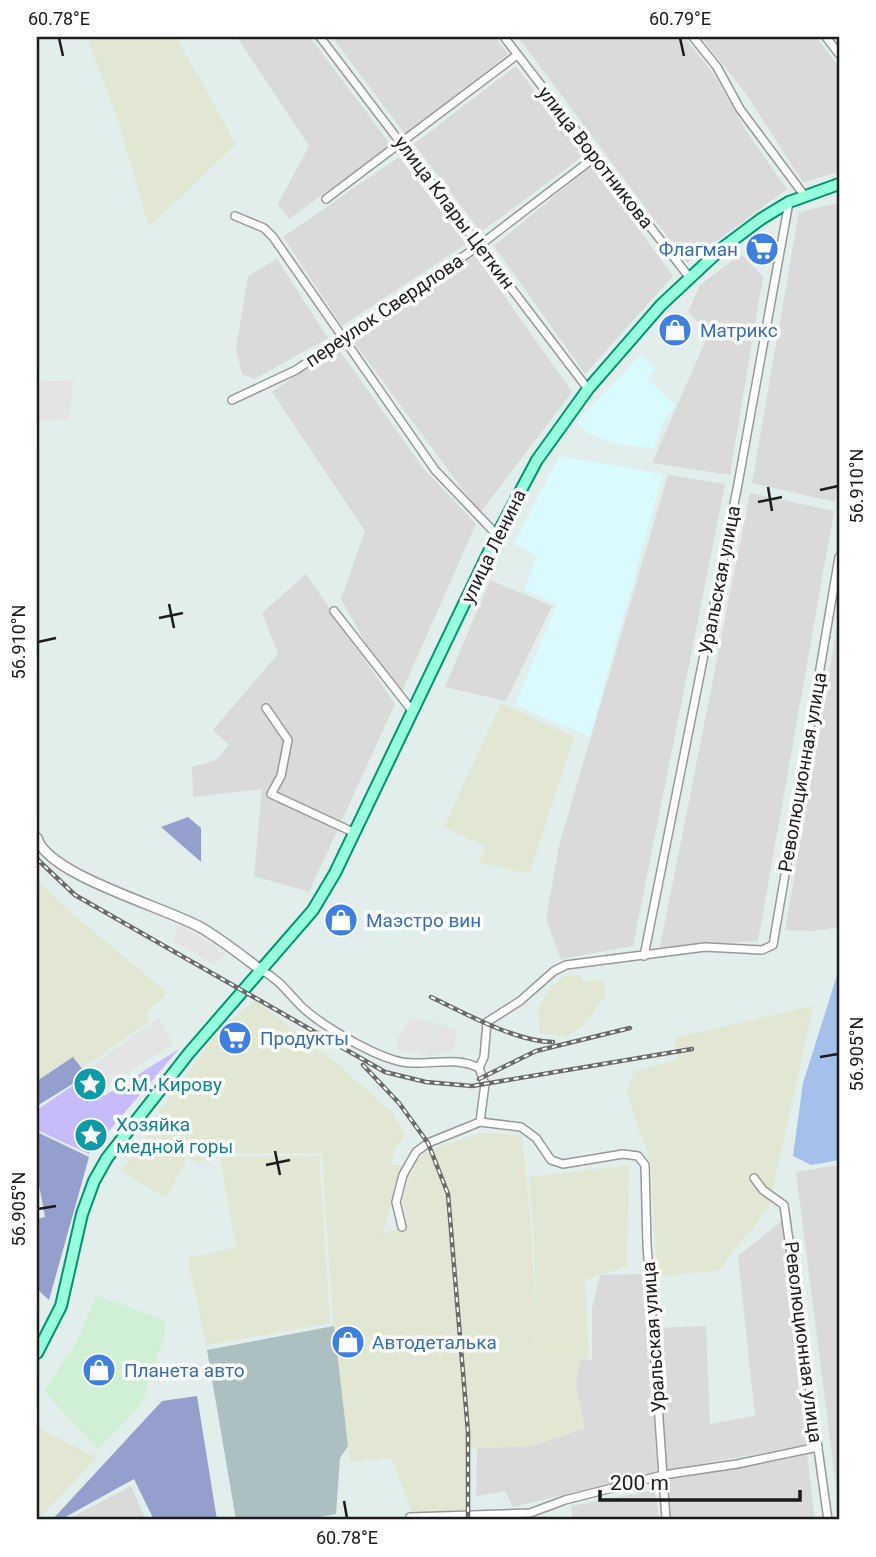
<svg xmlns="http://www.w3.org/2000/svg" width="876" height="1557" font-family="Roboto,sans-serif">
  <rect width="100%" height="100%" fill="#e1eeeb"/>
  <g fill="#d9dad9">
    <path d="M237 37H310L391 145 289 219 278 204 309 146Z"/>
    <path d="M332 37H495L508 54 405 134Z"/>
    <path d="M518 37H684L713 73 749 135 787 189 687 263Z"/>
    <path d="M701 37H816L839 67V172L803 182 744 91Z"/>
    <path d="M516 66 583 156 481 232 414 144Z"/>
    <path d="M399 157 466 244 342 326 283 237Z"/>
    <path d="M592 165 673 276 585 374 494 246Z"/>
    <path d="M839 203V475L835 502 752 483 799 212Z"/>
    <path d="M474 253 572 392 480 513 353 341Z"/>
    <path d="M741 254 763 277 730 475 652 463 709 333 688 312 700 285Z"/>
    <path d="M277 259 328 338 254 379 242 374 236 349 248 276Z"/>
    <path d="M337 347 424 469 476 524 402 691 368 647 341 599 365 531 272 392Z"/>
    <path d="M668 475 725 484 633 946 561 959 546 919 560 842Z"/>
    <path d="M750 493 834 511 758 941 660 947Z"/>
    <path d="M306 574 395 704 309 892 254 876 262 789 193 797 192 767 216 760 229 745 213 730 278 654 262 613Z"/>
    <path d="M490 580 552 606 506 701 445 687Z"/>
    <path d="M839 615V927L814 931 785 930Z"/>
    <path d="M839 1165V1510L796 1172Z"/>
    <path d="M783 1220 811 1444 666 1470 657 1328 706 1326 710 1424 755 1416 738 1256Z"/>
    <path d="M645 1274 657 1472 513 1507 505 1491 476 1496 477 1448 532 1446 585 1428 576 1385 580 1359 592 1360V1309L600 1275Z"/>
    <path d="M807 1455 815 1520H670L667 1480Z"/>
    <path d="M131 1486 146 1520H67Z"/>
    <path d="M655 1490 659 1520H573L571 1506Z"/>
  </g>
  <path fill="#cff0d4" d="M96 1296 165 1320 164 1337 141 1404 98 1449 44 1391 77 1341Z"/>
  <g fill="#e1e7d3">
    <path d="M87 37H176L236 144 149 227 118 120Z"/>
    <path d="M501 703 574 737 529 874 480 862 485 846 444 827Z"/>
    <path d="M37 880 76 917 167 993 146 1013 151 1020 37 1100Z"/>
    <path d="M580 975 583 982 603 980 606 995 584 1024 567 1037 540 1033 538 1008 550 988 564 976Z"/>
    <path d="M255 1000 333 1060 392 1112 405 1135 394 1150 391 1165H402L383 1234 408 1225 402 1198 416 1161 426 1152 480 1133 522 1135 532 1239 536 1349 534 1240 529 1177 629 1165 627 1266 585 1280 589 1358 536 1356 580 1359 576 1385 585 1428 532 1446 467 1449 466 1513 414 1515 391 1458 350 1462 336 1365 322 1153H221L197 1163 146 1130 219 1030Z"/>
    <path d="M813 1006 769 1207 719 1270 657 1277 651 1164 626 1091 635 1071 677 1060 674 1038Z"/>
    <path d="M149 1134 187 1159 166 1198 121 1171Z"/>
    <path d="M319 1156 330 1323 206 1345 188 1258 236 1247 220 1157Z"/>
    <path d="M37 1427 97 1458 37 1520Z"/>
  </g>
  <g fill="#d9fbff">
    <path d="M641 354 656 369 648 379 675 405 663 423 654 448 619 445 588 433 576 423Z"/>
    <path d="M559 456 663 474 590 737 515 705 557 604 524 590 537 556 514 544Z"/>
  </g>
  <path fill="#acc0c2" d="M334 1326 348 1446 340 1458 336 1514 302 1520H236L207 1350Z"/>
  <path fill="#a5c0ea" d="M839 969V1160L811 1165 793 1156 803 1083Z"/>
  <g fill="#949fce">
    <path d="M188 817 201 828V862L161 827Z"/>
    <path d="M73 1057 87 1075 37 1106V1081Z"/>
    <path d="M37 1132 89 1157 49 1300 37 1289V1219L45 1217 37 1174Z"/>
    <path d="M197 1396 217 1520H154L134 1479 60 1520H52L162 1401Z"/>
  </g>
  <path fill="#c7bbfb" d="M179 1049 89 1154 37 1130V1110L90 1074 104 1096Z"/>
  <g fill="#e4e4e4">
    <path d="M37 375 39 382 73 380 69 420 37 421Z"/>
    <path d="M180 923 225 953 215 965 172 940Z"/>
    <path d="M159 1017 173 1044 104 1088 91 1067Z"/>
    <path d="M411 1017 457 1029 453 1052 430 1056 398 1050 397 1039Z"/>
  </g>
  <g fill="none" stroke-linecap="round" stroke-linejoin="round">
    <defs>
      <g id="minor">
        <path d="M320 37 588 389"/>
        <path d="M504 37 689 277"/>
        <path d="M693 37 717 67 740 109 804 195"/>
        <path d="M826 37 839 54"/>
        <path d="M326 199 517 55"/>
        <path d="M235 216 264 228 273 237 435 470 497 535"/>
        <path d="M232 400 296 370 480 245 595 157"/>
        <path d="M334 611 413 712"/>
        <path d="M266 708 288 740 281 776 271 794 355 833"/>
        <path d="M644 956 738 484 789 202"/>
        <path d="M261 970C280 980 287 992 301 1006 321 1025 367 1052 394 1060 421 1069 453 1054 479 1068L485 1084 480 1122"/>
        <path d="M479 1068 484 1057 487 1022 520 1001 554 971 566 965 705 947 762 950 773 945 839 557"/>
        <path d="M754 1178 763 1190 784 1205 828 1520"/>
        <path d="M402 1227 396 1202 403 1175 416 1152 428 1143 480 1122 521 1127 536 1138 551 1160 563 1164 623 1154 638 1156 645 1165 647 1245 666 1520"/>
        <path d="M410 1517 530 1513 565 1500 663 1475 737 1464 818 1447"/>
      </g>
      <path id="tertiary" d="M37 838C48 875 164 907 200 927 221 939 242 956 261 970"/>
      <path id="primary" d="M37 1353 61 1306 82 1214 94 1181 107 1158 189 1053 313 910 335 873 497 535 537 460 588 389 661 305 721 249 761 219 789 202 839 184"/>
    </defs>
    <use href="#minor" stroke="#999" stroke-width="10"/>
    <use href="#tertiary" stroke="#999" stroke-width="12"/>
    <use href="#primary" stroke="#009472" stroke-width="14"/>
    <use href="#minor" stroke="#fff" stroke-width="7"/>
    <use href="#tertiary" stroke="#fff" stroke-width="9"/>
    <use href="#primary" stroke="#96fedc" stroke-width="10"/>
    <defs>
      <g id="rail">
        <path d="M37 859 75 895 385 1072 426 1082 472 1086 692 1049"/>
        <path d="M431 997C464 1013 517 1042 553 1042"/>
        <path d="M363 1065 399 1103 428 1143 448 1194 468 1432V1520"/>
        <path d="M479 1079 536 1051 630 1028"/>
      </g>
    </defs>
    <use href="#rail" stroke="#6a6a6a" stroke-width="4.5"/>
    <use href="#rail" stroke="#fff" stroke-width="2" stroke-dasharray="5" stroke-linecap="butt"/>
  </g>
  <path fill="none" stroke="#1c1c1c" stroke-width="2.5" d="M59 38 63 56M680 38 684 56M768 487 772 511M820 490 838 486M758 502 782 497M169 604 174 628M159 618 183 613M38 642 56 638M820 1057 838 1054M275 1151 280 1175M266 1165 290 1160M38 1209 56 1206M344 1501 347 1518"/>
  <defs>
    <symbol id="supermarket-disc" viewBox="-11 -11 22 22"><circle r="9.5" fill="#3f7fe0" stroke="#fff"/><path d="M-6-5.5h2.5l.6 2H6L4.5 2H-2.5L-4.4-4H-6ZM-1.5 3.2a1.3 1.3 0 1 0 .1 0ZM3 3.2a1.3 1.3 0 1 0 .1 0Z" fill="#fff"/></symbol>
    <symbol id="shop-disc" viewBox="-11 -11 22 22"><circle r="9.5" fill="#3f7fe0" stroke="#fff"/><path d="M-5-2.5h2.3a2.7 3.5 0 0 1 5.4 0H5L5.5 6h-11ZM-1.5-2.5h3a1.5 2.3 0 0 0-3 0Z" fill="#fff"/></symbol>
    <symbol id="sight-disc" viewBox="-11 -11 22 22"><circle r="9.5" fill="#0f9aa8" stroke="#fff"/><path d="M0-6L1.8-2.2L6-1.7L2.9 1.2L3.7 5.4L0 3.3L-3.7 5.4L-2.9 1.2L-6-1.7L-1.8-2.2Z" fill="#fff"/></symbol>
  </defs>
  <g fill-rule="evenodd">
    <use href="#supermarket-disc" x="743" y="230" width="38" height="38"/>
    <use href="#shop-disc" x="656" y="311" width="38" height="38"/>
    <use href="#shop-disc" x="322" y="901" width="38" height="38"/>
    <use href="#supermarket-disc" x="216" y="1019" width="38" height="38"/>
    <use href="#sight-disc" x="71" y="1065" width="38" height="38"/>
    <use href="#sight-disc" x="72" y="1116" width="38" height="38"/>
    <use href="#shop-disc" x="329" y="1323" width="38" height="38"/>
    <use href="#shop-disc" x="80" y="1351" width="38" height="38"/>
  </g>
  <g text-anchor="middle" stroke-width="7" stroke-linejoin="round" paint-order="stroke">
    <g font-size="19" fill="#1c1c1c" stroke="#fff">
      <text transform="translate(596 157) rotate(52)" y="7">улица Воротникова</text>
      <text transform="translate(455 212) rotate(53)" y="7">улица Клары Цеткин</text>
      <text transform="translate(384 310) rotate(-34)" y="7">переулок Свердлова</text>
      <text transform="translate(493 546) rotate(-64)" y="7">улица Ленина</text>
      <text transform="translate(719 580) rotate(-79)" y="7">Уральская улица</text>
      <text transform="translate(802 772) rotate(-80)" y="7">Революционная улица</text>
      <text transform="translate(653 1337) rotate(-94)" y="7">Уральская улица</text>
      <text transform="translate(804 1342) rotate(83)" y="7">Революционная улица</text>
    </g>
    <g font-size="19" fill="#366cbe" stroke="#fff" text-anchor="start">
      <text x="738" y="256" text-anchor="end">Флагман</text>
      <text x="700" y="337">Матрикс</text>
      <text x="366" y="927">Маэстро вин</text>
      <text x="260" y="1045">Продукты</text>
      <text x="372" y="1349">Автодеталька</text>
      <text x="124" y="1377">Планета авто</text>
    </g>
    <g font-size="19" fill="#0d838f" stroke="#fff" text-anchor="start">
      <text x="114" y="1091">С.М. Кирову</text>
      <text x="116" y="1131">Хозяйка<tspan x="116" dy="22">медной горы</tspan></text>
    </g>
  </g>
  <rect width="876" height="1557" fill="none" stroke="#ffffff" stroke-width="77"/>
  <path d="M600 1490v10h200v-10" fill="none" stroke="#1c1c1c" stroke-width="3.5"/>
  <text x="610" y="1490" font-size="21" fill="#1c1c1c" stroke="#ffffff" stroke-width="5" paint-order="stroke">200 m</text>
  <rect x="38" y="38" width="800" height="1480" fill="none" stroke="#1c1c1c" stroke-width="2.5"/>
  <g font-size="18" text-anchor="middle" fill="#1c1c1c">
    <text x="59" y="25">60.78°E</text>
    <text x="680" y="25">60.79°E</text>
    <text transform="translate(857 486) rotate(-90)" y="6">56.910°N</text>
    <text transform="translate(19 642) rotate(-90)" y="6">56.910°N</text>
    <text transform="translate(857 1054) rotate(-90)" y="6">56.905°N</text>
    <text transform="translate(19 1209) rotate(-90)" y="6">56.905°N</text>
    <text x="347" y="1544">60.78°E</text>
  </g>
</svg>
